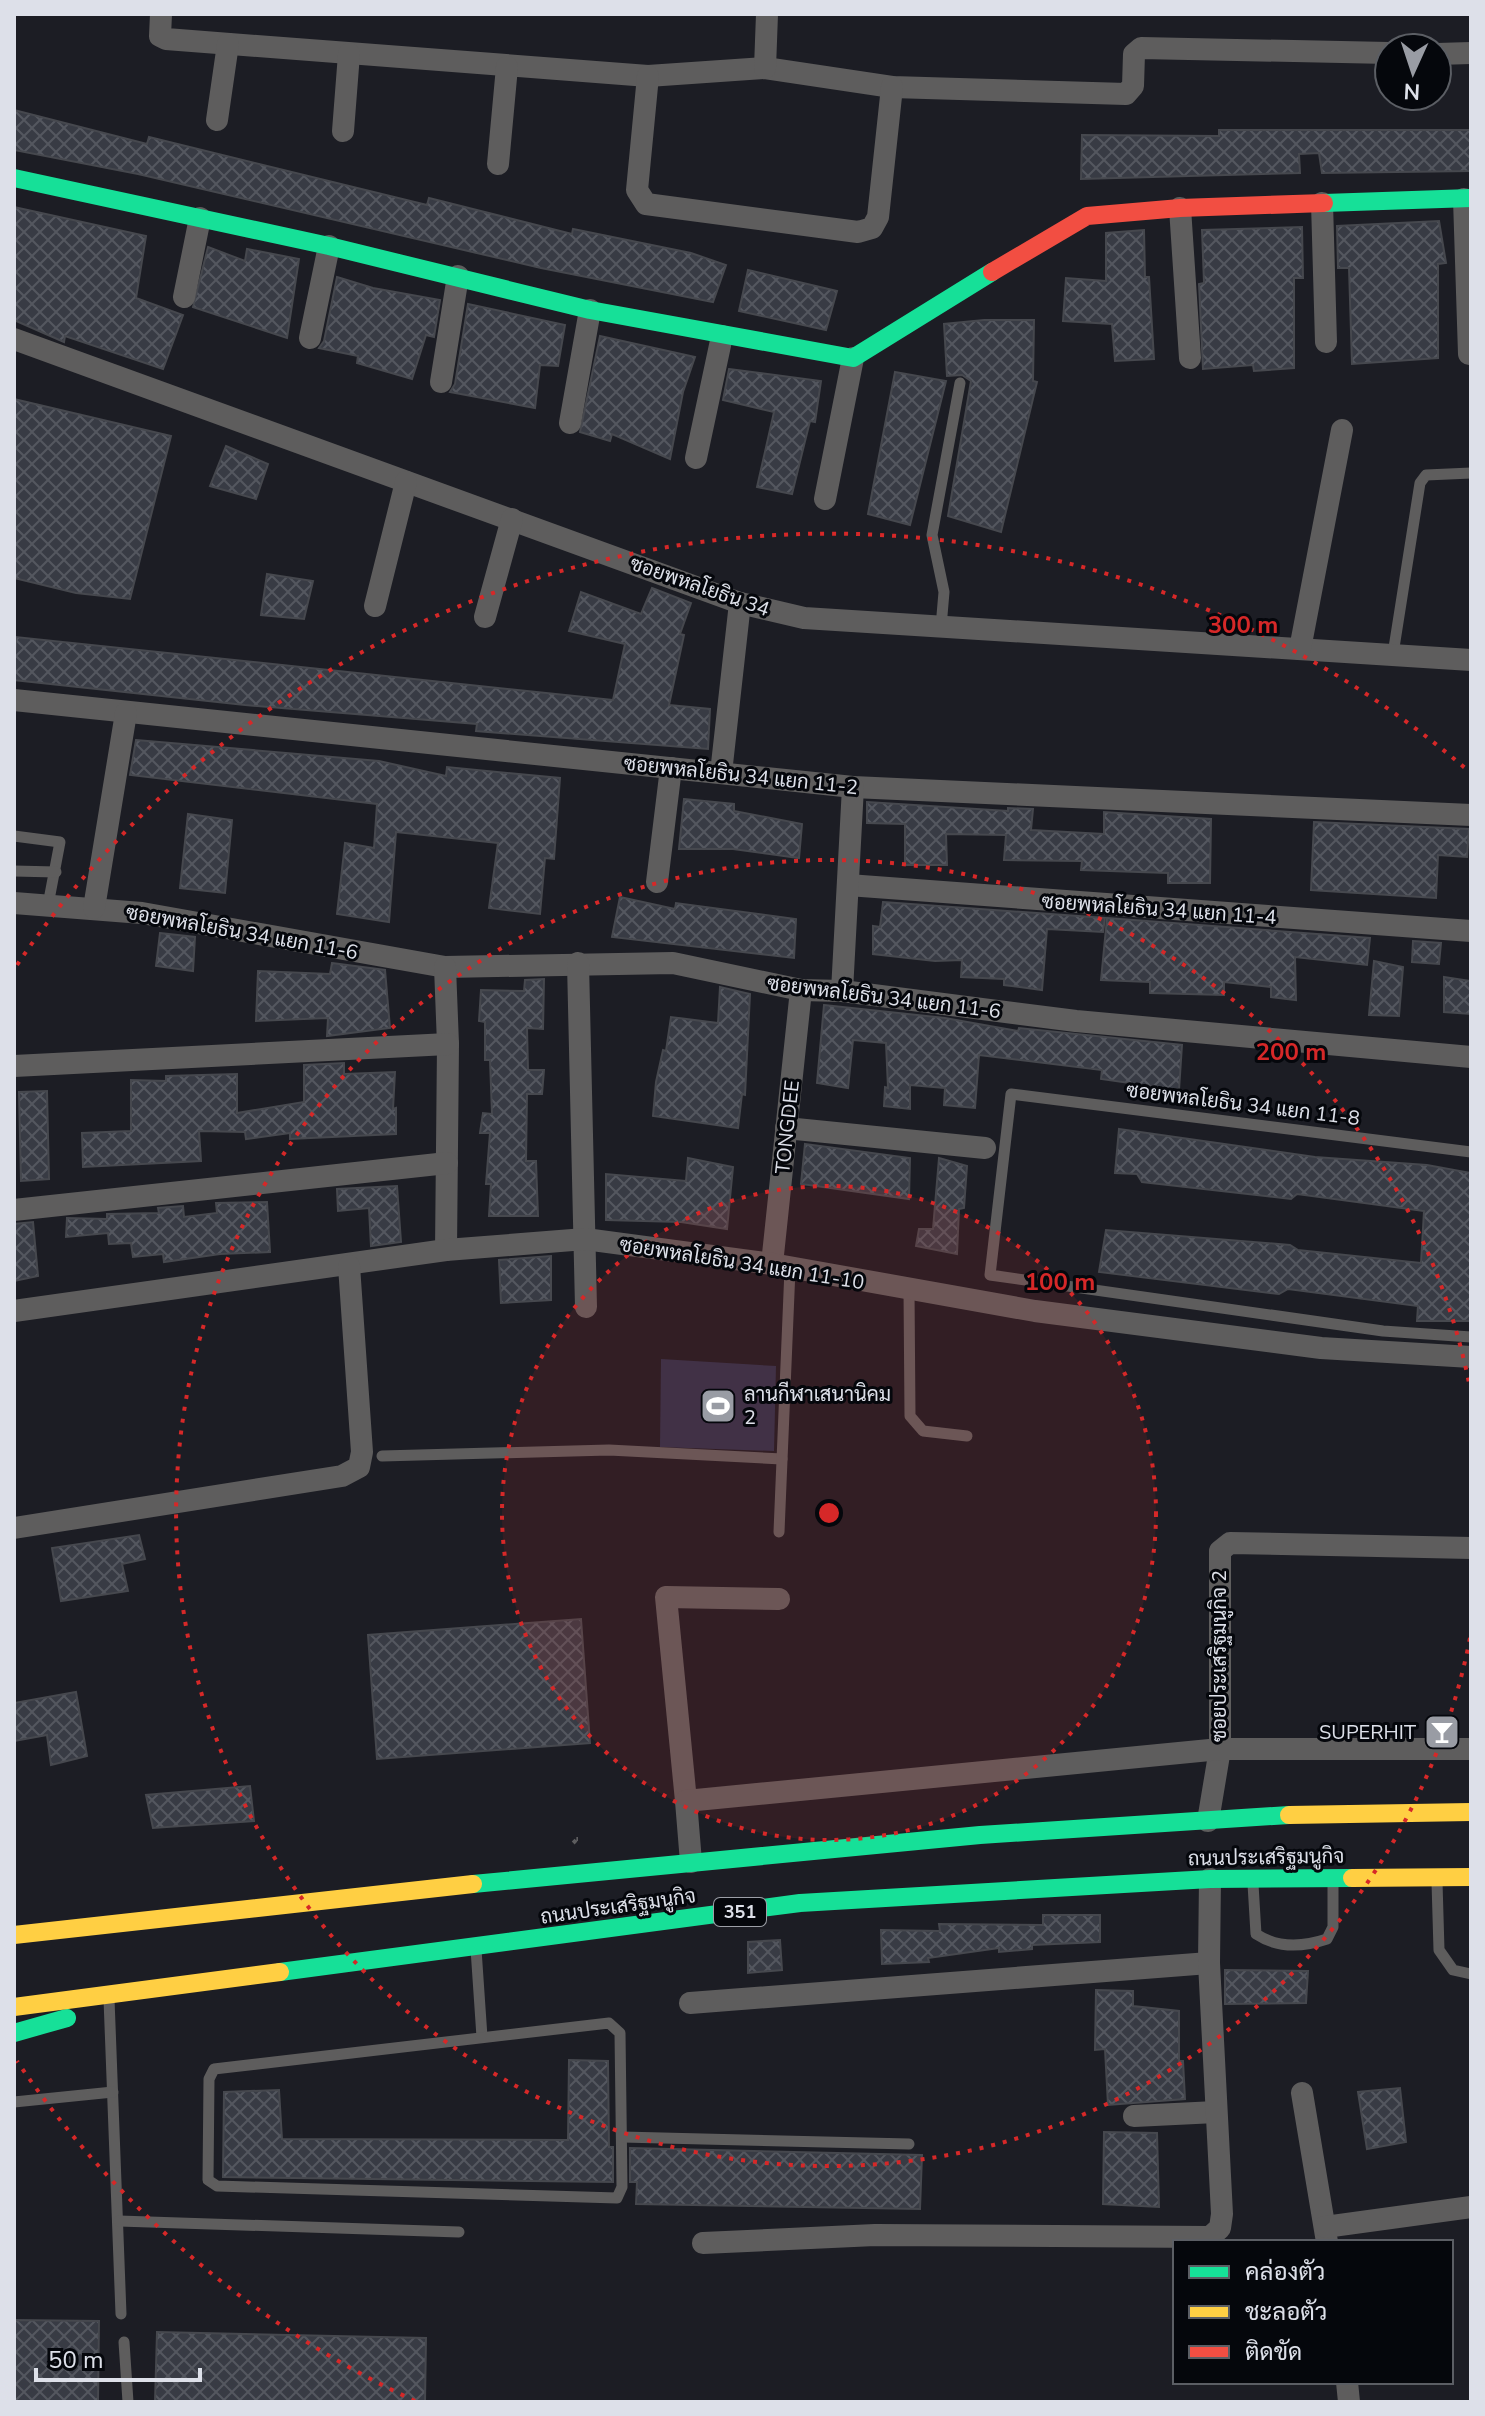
<svg xmlns="http://www.w3.org/2000/svg" width="1485" height="2416" font-family="'Nunito Sans',Sarabun,sans-serif">
  <defs>
    <pattern id="building-cross-hatch" width="8" height="8" patternUnits="userSpaceOnUse" patternTransform="scale(2)"><rect width="8" height="8" fill="#383b44"/><path d="M0 0l8 8M0 8l8-8" fill="none" stroke="#54575f"/></pattern>
  </defs>
  <rect width="100%" height="100%" fill="#1c1d24"/>
  <path fill="#2d334b" d="M661 1359 776 1366 774 1451 660 1447Z"/>
  <g fill="url(#building-cross-hatch)" stroke="#46484e" stroke-width="2">
    <path d="M14 110 147 144 149 137 427 205 429 198 572 234 573 229 691 253 726 265 713 302 541 268 138 174 14 150Z"/>
    <path d="M1219 130H1471V171L1322 173 1319 153 1299 154 1300 173 1081 179 1082 135 1219 136Z"/>
    <path d="M14 207 146 236 136 298 183 315 163 369 65 336 64 342 14 320Z"/>
    <path d="M1439 221 1446 263 1438 264V358L1352 364 1349 268H1338L1337 226Z"/>
    <path d="M1302 227 1303 278H1294V368L1254 371 1253 365 1203 369 1199 284 1204 283 1202 230Z"/>
    <path d="M1144 230 1145 277H1149L1154 359 1115 361 1112 324 1063 321 1066 278 1106 281V233Z"/>
    <path d="M208 247 245 261 247 249 299 259 287 338 193 307Z"/>
    <path d="M748 270 837 291 826 330 739 311Z"/>
    <path d="M337 277 373 288 440 300 434 337 426 335 412 379 357 363 358 356 319 348 324 341Z"/>
    <path d="M468 304 565 325 558 366 540 365 535 408 450 392 455 384Z"/>
    <path d="M984 320H1034L1033 381 1037 382 1001 532 948 516 971 381 962 375 947 376 944 324Z"/>
    <path d="M600 336 695 357 683 392 670 459 612 434 610 441 580 432Z"/>
    <path d="M729 369 821 381 815 422 810 421 792 494 757 487 774 412 723 400Z"/>
    <path d="M895 372 946 381 910 525 868 514Z"/>
    <path d="M14 399 171 436 130 599 76 593 14 578Z"/>
    <path d="M226 446 268 464 256 499 210 486Z"/>
    <path d="M267 574 313 581 304 619 261 615Z"/>
    <path d="M652 588 691 603 680 634 684 635 669 705 710 709 708 749 476 731 477 724 245 705 14 680 16 637 613 700 625 644 569 631 581 592 641 614Z"/>
    <path d="M136 740 379 761 446 776 447 767 560 778 554 859 545 858 540 914 489 908 498 843 396 832 389 922 337 914 345 843 374 848 377 804 130 775Z"/>
    <path d="M684 799 734 804V811L802 824 799 858 733 849H679Z"/>
    <path d="M867 802 1008 811V808L1033 809 1031 830 1104 834V812L1211 819 1210 883H1168V873L1081 870 1082 861 1004 860 1006 835 946 834 947 865H905V824L867 823Z"/>
    <path d="M188 814 232 820 225 893 180 888Z"/>
    <path d="M1314 822 1469 829 1467 857 1438 855 1436 898 1311 890Z"/>
    <path d="M620 897 675 909 676 903 796 919 794 958 612 937Z"/>
    <path d="M883 902 1105 918 1103 932 1047 929 1042 990 1004 985V979L961 977 962 960 935 961 873 954V926L880 927Z"/>
    <path d="M1107 918 1370 938 1367 965 1295 957 1296 1000 1271 997V987L1224 982V995L1150 993V982L1101 980Z"/>
    <path d="M160 933 195 937 193 971 156 966Z"/>
    <path d="M1413 941 1441 943 1439 964 1412 962Z"/>
    <path d="M1374 961 1403 967 1399 1016 1369 1015Z"/>
    <path d="M332 963 385 970 390 1028 327 1036 328 1018 256 1021 258 971 330 974Z"/>
    <path d="M1444 977 1471 981V1014L1444 1012Z"/>
    <path d="M544 979 543 1029 527 1028 528 1070H544L542 1094H527L526 1161H536L538 1216H489L491 1184H486L490 1133H480L483 1113 492 1114 490 1060H485V1022L479 1021 481 990 524 991 525 980Z"/>
    <path d="M720 987 750 994 745 1095 742 1094 738 1128 653 1116 656 1082 663 1050 666 1051 671 1017 718 1023Z"/>
    <path d="M824 1005 945 1018 1018 1031 1019 1028 1182 1045 1179 1090 1101 1079 1102 1070 979 1055 975 1108 944 1105 945 1088 910 1085V1109L884 1106 885 1087 888 1088 886 1043 853 1040 848 1088 817 1083Z"/>
    <path d="M344 1063V1074L395 1072 393 1109 396 1108V1134L290 1139V1133L246 1139 245 1132 199 1131 201 1161 83 1167 82 1133 131 1131V1080L166 1081V1076L237 1074V1113L304 1102V1065Z"/>
    <path d="M47 1091 49 1179 21 1181 19 1092Z"/>
    <path d="M1119 1129 1315 1157 1427 1165 1471 1173V1321H1417L1418 1306 1288 1289 1279 1294 1099 1272 1106 1230 1290 1245 1298 1250 1421 1263 1424 1211 1297 1194 1291 1199 1142 1182 1137 1174 1115 1173Z"/>
    <path d="M805 1144 910 1158 909 1199 801 1184Z"/>
    <path d="M688 1158 733 1167 727 1229 681 1222 606 1220V1174L686 1181Z"/>
    <path d="M939 1158 967 1166 964 1208 959 1209 957 1254 916 1246 919 1229H933Z"/>
    <path d="M397 1186 401 1242 371 1246 369 1208 338 1211 337 1189Z"/>
    <path d="M267 1202 270 1252 220 1254 164 1262 163 1254 133 1257 131 1243 109 1244 108 1233 66 1237 67 1218 107 1219V1214L159 1213 158 1208 183 1206 184 1217 217 1213 216 1203Z"/>
    <path d="M33 1222 38 1276 14 1281V1224Z"/>
    <path d="M551 1256V1300L501 1303 499 1260Z"/>
    <path d="M139 1535 145 1559 122 1564 128 1591 61 1601 52 1548Z"/>
    <path d="M581 1619 590 1743 377 1759 368 1635Z"/>
    <path d="M76 1692 87 1756 51 1765 47 1735 14 1741V1703Z"/>
    <path d="M250 1786 254 1821 153 1828 146 1795Z"/>
    <path d="M1043 1915H1100V1942L1032 1945V1949L999 1952V1948L928 1958 929 1962 882 1964 881 1930 940 1931 939 1924 1043 1925Z"/>
    <path d="M780 1940 782 1970 748 1973V1942Z"/>
    <path d="M1225 1970 1308 1971 1306 2003 1225 2004Z"/>
    <path d="M1096 1990 1133 1991V2006L1179 2011V2061H1183L1185 2099 1108 2105 1105 2049 1095 2050Z"/>
    <path d="M569 2060 608 2061 609 2147H613V2182L223 2177 224 2092 279 2090 282 2139 568 2140Z"/>
    <path d="M1400 2088 1406 2142 1367 2149 1358 2092Z"/>
    <path d="M1104 2132 1157 2133 1159 2207 1103 2204Z"/>
    <path d="M630 2148 922 2155 920 2209 636 2204 637 2182H630Z"/>
    <path d="M14 2320 99 2321 98 2402H14Z"/>
    <path d="M157 2332 426 2338 425 2402H155Z"/>
  </g>
  <g fill="none" stroke-linecap="round" stroke-linejoin="round">
    <path stroke="#5d5d5f" stroke-width="4" stroke-dasharray="4 6" stroke-linecap="butt" d="M576 1843 572 1839H578"/>
    <g stroke="#5e5d5d" stroke-width="11">
      <path d="M941 627 944 592 932 535 960 383"/>
      <path d="M1393 654 1420 483 1426 475 1471 473"/>
      <path d="M14 836 60 842 48 905"/>
      <path d="M14 871 56 872"/>
      <path d="M1471 1152 1011 1094 990 1275 1383 1331 1471 1337"/>
      <path d="M909 1290 910 1416 923 1431 967 1436"/>
      <path d="M382 1456 609 1450 782 1459"/>
      <path d="M779 1532 790 1269"/>
      <path d="M1437 1882 1439 1950 1453 1970 1471 1974"/>
      <path d="M1253 1884 1256 1934C1277 1948 1303 1947 1327 1939L1333 1927V1882"/>
      <path d="M476 1949 482 2037"/>
      <path d="M109 1999 121 2314"/>
      <path d="M609 2023 620 2033 622 2187 617 2198 217 2186 208 2180 209 2079 214 2069Z"/>
      <path d="M14 2102 113 2092"/>
      <path d="M622 2137 909 2144"/>
      <path d="M119 2221 459 2232"/>
      <path d="M124 2342 128 2402"/>
    </g>
    <g stroke="#5e5d5d" stroke-width="22">
      <path d="M161 14 160 36 166 39 648 76 765 68 892 87 1126 94 1133 86 1134 54 1141 48 1389 53"/>
      <path d="M1437 54 1471 53"/>
      <path d="M765 68 767 14"/>
      <path d="M648 76 637 190 646 204 858 232 872 228 878 217 892 87"/>
      <path d="M217 120 228 44"/>
      <path d="M343 131 349 54"/>
      <path d="M498 164 507 67"/>
      <path d="M1464 199 1469 354"/>
      <path d="M1322 203 1326 342"/>
      <path d="M1180 208 1190 358"/>
      <path d="M184 297 200 218"/>
      <path d="M310 338 329 246"/>
      <path d="M14 339 740 603 804 618 1471 660"/>
      <path d="M441 382 458 276"/>
      <path d="M570 423 590 310"/>
      <path d="M696 458 722 336"/>
      <path d="M825 499 853 358"/>
      <path d="M375 606 406 482"/>
      <path d="M485 617 512 519"/>
      <path d="M1300 649 1342 430"/>
      <path d="M14 700 853 787 1471 815"/>
      <path d="M721 773 740 603"/>
      <path d="M657 882 671 768"/>
      <path d="M848 885 1471 931"/>
      <path d="M14 903 142 913 445 967 673 963 801 990 842 991 1076 1021 1471 1057"/>
      <path d="M94 908 126 713"/>
      <path d="M578 963 586 1307"/>
      <path d="M445 967 448 1044 446 1250"/>
      <path d="M842 991 853 787"/>
      <path d="M14 1066 448 1044"/>
      <path d="M786 1128 985 1148"/>
      <path d="M14 1210 447 1163"/>
      <path d="M772 1264 801 990"/>
      <path d="M14 1311 446 1250 585 1239 772 1264 1035 1311 1321 1348 1471 1357"/>
      <path d="M14 1528 342 1476 359 1467 362 1452 349 1266"/>
      <path d="M686 1801 666 1597 779 1599"/>
      <path d="M1208 1821 1220 1749V1551L1230 1543 1471 1548"/>
      <path d="M691 1862 686 1801 1220 1749H1471"/>
      <path d="M690 2003 1209 1963"/>
      <path d="M1302 2093 1327 2242"/>
      <path d="M1134 2116 1216 2112"/>
      <path d="M1325 2227 1471 2207"/>
      <path d="M703 2243 875 2235 1210 2237 1220 2228 1222 2214 1209 1963 1210 1879"/>
      <path d="M1347 2382 1349 2402"/>
    </g>
    <g stroke="#16e098" stroke-width="18">
      <path d="M14 178 329 246 590 310 853 358 992 272"/>
      <path d="M1324 203 1471 198"/>
      <path d="M473 1884 980 1835 1289 1815"/>
      <path d="M280 1972 800 1903 1210 1879 1352 1878"/>
      <path d="M14 2033 67 2018"/>
    </g>
    <g stroke="#ffcf43" stroke-width="18">
      <path d="M1289 1815 1471 1812"/>
      <path d="M1352 1878 1471 1877"/>
      <path d="M14 1935 473 1884"/>
      <path d="M14 2007 280 1972"/>
    </g>
    <path stroke="#f24e42" stroke-width="18" d="M992 272 1087 216 1180 208 1324 203"/>
  </g>
  <circle cx="829" cy="1513" r="327" fill="#d62828" fill-opacity=".12"/>
  <g fill="none" stroke="#d62828" stroke-width="4" stroke-dasharray="4 8">
    <circle cx="829" cy="1513" r="327"/>
    <path d="M1470 1638A653 653 0 1 1 1470 1388"/>
    <path d="M415 2401A980 980 0 0 1 17 2061M17 965A980 980 0 0 1 1465 768"/>
  </g>
  <defs>
    <symbol id="stadium-square" viewBox="-11 -11 22 22"><rect x="-9" y="-9" width="18" height="18" rx="4" fill="#999ca4" stroke="#05070c"/><path d="M0-5a6.5 5 0 1 0 0 10a6.5 5 0 1 0 0-10ZM-3.5-1.8h7v3.6h-7Z" fill="#fff"/></symbol>
    <symbol id="bar-square" viewBox="-11 -11 22 22"><rect x="-9" y="-9" width="18" height="18" rx="4" fill="#999ca4" stroke="#05070c"/><path d="M-6-5H6L.8 .8V4.5H3.5V6h-7V4.5H-.8V.8Z" fill="#fff"/></symbol>
  </defs>
  <g fill-rule="evenodd">
    <use href="#stadium-square" x="698" y="1386" width="40" height="40"/>
    <use href="#bar-square" x="1422" y="1712" width="40" height="40"/>
  </g>
  <g text-anchor="middle" stroke-width="6" stroke-linejoin="round" paint-order="stroke">
    <rect fill="#05070c" stroke="#9c9fa7" stroke-width="2" x="714" y="1898" width="52" height="28" rx="6"/>
    <g font-size="18" font-weight="bold" fill="#dde0e9">
      <text x="740" y="1918">351</text>
    </g>
    <g font-size="20" fill="#dde0e9" stroke="#05070c">
      <text transform="translate(700 586) rotate(19)" y="7">ซอยพหลโยธิน 34</text>
      <text transform="translate(741 775) rotate(6)" y="7">ซอยพหลโยธิน 34 แยก 11-2</text>
      <text transform="translate(1159 909) rotate(4)" y="7">ซอยพหลโยธิน 34 แยก 11-4</text>
      <text transform="translate(242 932) rotate(10)" y="7">ซอยพหลโยธิน 34 แยก 11-6</text>
      <text transform="translate(884 997) rotate(7)" y="7">ซอยพหลโยธิน 34 แยก 11-6</text>
      <text transform="translate(1243 1104) rotate(7)" y="7">ซอยพหลโยธิน 34 แยก 11-8</text>
      <text transform="translate(787 1127) rotate(-84)" y="7">TONGDEE</text>
      <text transform="translate(742 1263) rotate(9)" y="7">ซอยพหลโยธิน 34 แยก 11-10</text>
      <text transform="translate(1219 1656) rotate(-90)" y="7">ซอยประเสริฐมนูกิจ 2</text>
      <text transform="translate(1266 1857) rotate(-1)" y="7">ถนนประเสริฐมนูกิจ</text>
      <text transform="translate(618 1906) rotate(-8)" y="7">ถนนประเสริฐมนูกิจ</text>
    </g>
    <g font-size="20" fill="#dde0e9" stroke="#05070c" text-anchor="start">
      <text x="744" y="1401">ลานกีฬาเสนานิคม<tspan x="744" dy="23">2</tspan></text>
      <text x="1416" y="1739" text-anchor="end">SUPERHIT</text>
    </g>
  </g>
  <circle cx="829" cy="1513" r="12" fill="#d62828" stroke="#05070c" stroke-width="4"/>
  <g font-size="24" text-anchor="middle" font-weight="bold" fill="#d62828" stroke="#05070c" stroke-width="6" stroke-linejoin="round" paint-order="stroke">
    <text x="1243" y="633">300 m</text>
    <text x="1291" y="1060">200 m</text>
    <text x="1060" y="1290">100 m</text>
  </g>
  <rect width="1485" height="2416" fill="none" stroke="#dde0e9" stroke-width="32"/>
  <rect x="1173" y="2240" width="280" height="144" fill="#05070c" stroke="#5b5e64" stroke-width="2"/>
  <rect x="1189" y="2266" width="40" height="12" fill="#16e098" stroke="#5b5e64" stroke-width="2"/>
  <text x="1245" y="2280" font-size="24" fill="#dde0e9">คล่องตัว</text>
  <rect x="1189" y="2306" width="40" height="12" fill="#ffcf43" stroke="#5b5e64" stroke-width="2"/>
  <text x="1245" y="2320" font-size="24" fill="#dde0e9">ชะลอตัว</text>
  <rect x="1189" y="2346" width="40" height="12" fill="#f24e42" stroke="#5b5e64" stroke-width="2"/>
  <text x="1245" y="2360" font-size="24" fill="#dde0e9">ติดขัด</text>
  <g transform="translate(1413 72) rotate(183)"><circle r="38" fill="#05070c" stroke="#5b5e64" stroke-width="2"/>
  <path d="M0-6L14 30L0 20L-14 30Z" fill="#999ca4"/>
  <text y="-12" font-size="22" font-weight="bold" text-anchor="middle" fill="#dde0e9">N</text>
  </g>
  <path d="M36 2368v12h164v-12" fill="none" stroke="#dde0e9" stroke-width="4"/>
  <text x="48" y="2368" font-size="24" fill="#dde0e9" stroke="#05070c" stroke-width="6" paint-order="stroke">50 m</text>
</svg>
